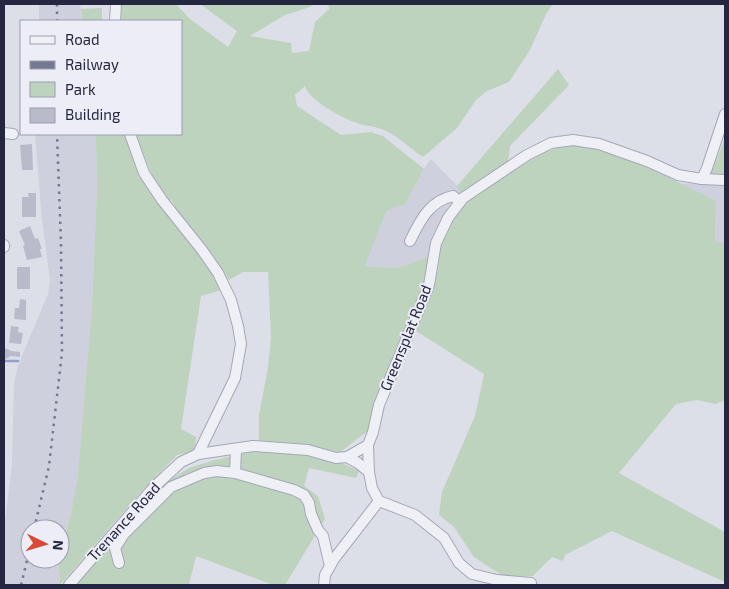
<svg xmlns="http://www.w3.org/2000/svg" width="729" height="589" font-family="'Exo 2',sans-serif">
  <rect width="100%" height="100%" fill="#dcdee8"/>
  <g fill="#ced0dd">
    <path d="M39 4H80L83 21H39Z"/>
    <path d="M35 134H96L97 189 92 306 78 474 71 514 60 552V529H30V559H58L60 585H4V530L12 464 14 382 19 363 48 294 50 280 42 220Z"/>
    <path d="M431 159 457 186 462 195 445 213 432 238 428 257 397 268 365 266 386 212 396 206H404L424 169Z"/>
    <path d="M680 183 725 186V243H715L716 201Z"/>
  </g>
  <g fill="#bdd3bd">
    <path d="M122 4H176L190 19 228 47 237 31 200 4H313L310 7 285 15 250 36 291 43 292 53 309 51 315 22 329 9 328 4H553L546 14 530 50 509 82 487 91 476 100 457 128 423 157C411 149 400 138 388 132 376 125 365 127 354 122 340 117 308 99 305 86L295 95 297 106 341 135 371 132 383 136 424 169 404 206H396L386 212 365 266 397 268 428 257 427 273 371 415 369 430 339 453 297 443 259 442V415L268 368 271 337 268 272H243L229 280 213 255 178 213 172 201 166 199 153 177 135 134H181V21H121Z"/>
    <path d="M102 8V21H83L81 9Z"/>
    <path d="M558 69 569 85 510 146 508 163 462 195 457 186Z"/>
    <path d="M96 134H126L137 164 150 192 209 266 222 290 201 296 181 429 196 437 195 451 177 455 141 492 60 585 58 559H60V552L71 514 78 474 92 306 97 189Z"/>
    <path d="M725 138V175L710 176Z"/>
    <path d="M578 145C627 155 672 179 716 201L715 242 725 243V400L715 404 697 400 676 404 619 473 725 532V582L612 531 565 555 563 561 552 557 533 576 506 577 492 569 474 557 454 527 439 515 442 492 475 416 484 374 416 331 438 270 441 243 452 221 464 203 542 153 560 147Z"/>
    <path d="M258 450C290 454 332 455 359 471L356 478 309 468 304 486 318 496 325 519 285 585H273L196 556 189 585H75L147 501 170 480 189 468 215 460Z"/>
  </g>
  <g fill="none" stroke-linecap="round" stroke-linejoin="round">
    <path stroke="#939fcc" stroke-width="2.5" d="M4 361H18"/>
  </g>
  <g fill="#b9bbcb">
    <path d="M32 144 33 170H22L20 145Z"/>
    <path d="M28 193H36V217H22V197H29Z"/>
    <path d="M30 226 35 239 38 238 42 249H40L42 257 27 260 23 246 25 245 19 231Z"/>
    <rect x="17" y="267" width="13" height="22"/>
    <path d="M20 299 26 300V320L14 319 15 308H19Z"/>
    <path d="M11 326 19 327 18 332 23 333 21 344 9 343Z"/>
    <path d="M6 348 11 351 20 352V357L10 356 8 358 4 359V351Z"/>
  </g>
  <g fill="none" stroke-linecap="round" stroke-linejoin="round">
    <defs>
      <g id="minor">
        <path d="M115 21 116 4"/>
        <path d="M4 133 13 134"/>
        <path d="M130 134 144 173 162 200 202 250 218 273 231 300 238 326 241 344 235 378 198 454"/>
        <path d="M702 179 707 168 725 114"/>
        <path d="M410 241C420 221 429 201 453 196L460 202"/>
        <path d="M4 245V247"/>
        <path d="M368 445 369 472"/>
        <path d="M347 457 368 445 373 432 379 405 429 285 436 243 448 218 463 198 527 155 551 143 573 140 599 144 647 161 678 175 702 179 725 180"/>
        <path d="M235 473 236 450"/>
        <path d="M119 563 115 548 124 534 171 487 204 473 217 471 235 473 294 490 304 495 309 503 311 514 318 530 323 536 330 566"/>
        <path d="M69 585 154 487 181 462 198 454 253 446 308 450 336 458 347 457 358 463 369 472 372 488 379 501 415 515 444 538 459 563 472 574 497 580 531 583"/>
        <path d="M324 585 325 575 334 559 379 501"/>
      </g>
    </defs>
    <use href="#minor" stroke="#a5a7b6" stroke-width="12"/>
    <use href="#minor" stroke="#eff0f6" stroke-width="10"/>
    <g stroke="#747893" stroke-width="2.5" stroke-dasharray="2.5 5" stroke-linecap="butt">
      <path d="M57 4V21"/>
      <path d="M34 529 49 466 62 353 61 243 57 134"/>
      <path d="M21 585 30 548"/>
    </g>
  </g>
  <g text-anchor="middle" stroke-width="4" stroke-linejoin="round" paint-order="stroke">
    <g font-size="15" fill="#252740" stroke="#ecedf6">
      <text transform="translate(406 338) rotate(-68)" y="5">Greensplat Road</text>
      <text transform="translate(124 522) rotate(-48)" y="5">Trenance Road</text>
    </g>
  </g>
  <rect width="729" height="589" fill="none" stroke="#252740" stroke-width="10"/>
  <rect x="20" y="20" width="162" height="115" fill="#ecedf6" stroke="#9c9ead"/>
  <rect x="30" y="36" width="25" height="8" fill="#eff0f6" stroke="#9c9ead"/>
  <text x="65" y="45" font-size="15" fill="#252740">Road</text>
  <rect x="30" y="61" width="25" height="8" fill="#747893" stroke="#9c9ead"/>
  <text x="65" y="70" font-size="15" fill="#252740">Railway</text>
  <rect x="30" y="82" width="25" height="15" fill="#bdd3bd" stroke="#9c9ead"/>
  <text x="65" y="95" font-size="15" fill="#252740">Park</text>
  <rect x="30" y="108" width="25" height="15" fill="#b9bbcb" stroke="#9c9ead"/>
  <text x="65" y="120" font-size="15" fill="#252740">Building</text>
  <g transform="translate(45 544) rotate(95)"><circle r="24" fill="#ecedf6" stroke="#9c9ead"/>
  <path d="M0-4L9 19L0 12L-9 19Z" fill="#db4834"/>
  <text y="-8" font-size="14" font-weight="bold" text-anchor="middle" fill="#252740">N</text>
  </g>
</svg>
